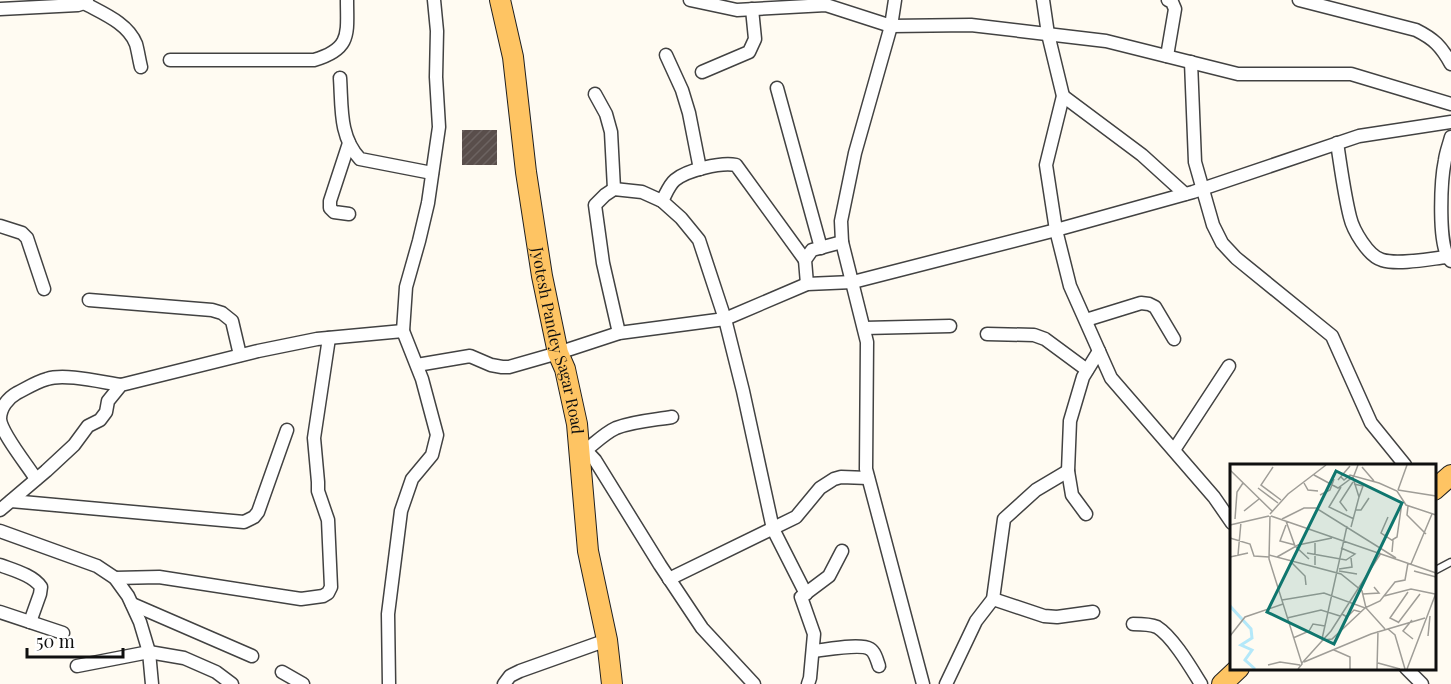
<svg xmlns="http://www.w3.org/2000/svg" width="1451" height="684" font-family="'Playfair Display',serif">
  <defs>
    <pattern id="building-hatch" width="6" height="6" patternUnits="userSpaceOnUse" patternTransform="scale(1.5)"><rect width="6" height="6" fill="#594e4b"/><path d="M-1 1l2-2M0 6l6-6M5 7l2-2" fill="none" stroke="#6c6361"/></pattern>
  </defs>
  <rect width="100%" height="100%" fill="#fffbf2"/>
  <rect fill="url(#building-hatch)" x="462" y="130" width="35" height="35"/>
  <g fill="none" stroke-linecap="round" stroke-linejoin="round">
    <defs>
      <path id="service" d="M1434 571 1451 562"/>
      <g id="minor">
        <path d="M690 0 737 10 826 5 891 26 971 25 1106 41 1238 74H1351L1451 104"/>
        <path d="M895 0 891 26 855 153 841 221 842 242 867 342 866 469 923 684"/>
        <path d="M1043 0 1048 34 1063 96 1046 165 1056 230 1070 286 1111 378 1214 497 1232 523"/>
        <path d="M1299 0 1416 30C1434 39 1441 46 1451 64"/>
        <path d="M84 3C102 13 128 23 136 44 138 51 139 59 141 67"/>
        <path d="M0 9 78 5 84 3 87 0"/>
        <path d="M666 55 682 90 689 113 700 169"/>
        <path d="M1167 56 1175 9 1172 2 1168 0"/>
        <path d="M170 60H314C352 49 347 33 347 0"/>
        <path d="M1191 62 1195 162 1213 225 1222 243 1236 258 1332 336 1371 423 1405 465"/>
        <path d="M702 72 749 52 755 39 752 9"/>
        <path d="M340 78C342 107 339 137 360 159L432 173"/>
        <path d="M777 88 821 248"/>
        <path d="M595 94 606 114 611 132 614 189"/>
        <path d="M1063 96 1142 155 1185 194"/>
        <path d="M1451 137C1449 145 1446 152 1445 160 1441 179 1437 249 1451 261"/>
        <path d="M349 143 330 201V208L334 212 349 214"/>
        <path d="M1337 143C1341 168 1344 193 1350 217 1353 230 1368 256 1382 260 1398 265 1429 259 1446 257"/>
        <path d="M662 201C666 194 669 185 675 180 687 170 721 162 736 165L805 260"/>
        <path d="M0 226 22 233 27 238 44 289"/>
        <path d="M807 284 805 260 812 250 842 242"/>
        <path d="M89 300 212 310 222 313 232 321 240 355"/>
        <path d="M1086 320 1141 303 1149 304 1155 307 1174 339"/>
        <path d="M864 328 950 326"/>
        <path d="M619 333 603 263 595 205 605 195 614 189 642 192 662 201 681 218 699 240 725 319 743 391 773 529 806 594"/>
        <path d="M987 334 1034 335 1045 339 1087 370"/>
        <path d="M417 365 470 356 491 365 502 367H509L558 353 619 333 725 319 807 284 853 282 1056 230 1193 192 1359 136 1451 122"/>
        <path d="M579 443 595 460 660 565 702 628 754 684"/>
        <path d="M586 450C595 443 605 433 616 428 634 421 654 420 672 417"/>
        <path d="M1174 450 1229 366"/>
        <path d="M36 479C28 466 1 433 0 419 0 408 8 398 17 393 27 388 36 382 47 379 64 373 101 382 121 385"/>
        <path d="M11 501 244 522 254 517 258 512 287 430"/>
        <path d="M0 510 46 471 74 445 88 426 100 420 106 412 108 401 121 385 258 351 317 339 403 331"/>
        <path d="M1086 514 1072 495 1068 471 1070 421 1083 377 1099 351"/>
        <path d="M0 531 97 566 115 578 128 596 140 622 149 652 152 684"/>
        <path d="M0 565C13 570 33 575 41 587L40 594 30 622"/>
        <path d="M115 578 159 577 301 599 323 596 328 593 331 587 328 520 318 491V482L314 438 329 338"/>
        <path d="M669 579 796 517 820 488 834 479 841 477 868 478"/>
        <path d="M993 599 1044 616 1057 617 1093 612"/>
        <path d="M132 604 252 656"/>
        <path d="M0 612 63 633"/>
        <path d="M1133 624C1140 624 1150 624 1157 627 1173 637 1191 668 1201 684"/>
        <path d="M813 651C825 650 860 643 870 649 875 652 877 660 879 666"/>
        <path d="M77 666 149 652 184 658 216 672 232 684"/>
        <path d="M1406 668 1422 684"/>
        <path d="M282 672 303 684"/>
        <path d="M389 684 388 614 401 511 412 479 432 455 437 435 422 379 403 331 406 287 419 241 428 203 439 127 436 77 437 31 434 0"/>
        <path d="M504 684 510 676 520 671 607 640"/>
        <path d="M808 684 810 678 814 634 801 597 829 576 842 551"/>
        <path d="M946 684 976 621 993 599 1004 519 1036 490 1068 471"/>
      </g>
      <g id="primary">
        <path id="s1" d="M500 0 513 57 526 172 542 276 558 353 565 369 577 424 588 551 607 640 612 684"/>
        <path d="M1434 490 1451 475"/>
        <path d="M1222 684 1239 668"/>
      </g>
    </defs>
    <use href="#service" stroke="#424242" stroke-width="9"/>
    <use href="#minor" stroke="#424242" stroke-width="15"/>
    <use href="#primary" stroke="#202020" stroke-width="22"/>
    <use href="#service" stroke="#fff" stroke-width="6"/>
    <use href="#minor" stroke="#fff" stroke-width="12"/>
    <use href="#primary" stroke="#fec463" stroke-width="20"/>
  </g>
  <g text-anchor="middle" stroke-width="6" stroke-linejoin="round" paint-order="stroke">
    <g font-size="16" fill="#0f0f0f" stroke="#fff">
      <text dy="6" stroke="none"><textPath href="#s1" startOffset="346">Jyotesh Pandey Sagar Road</textPath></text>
    </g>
  </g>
  <g transform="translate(1230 464)">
    <rect width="206" height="206" fill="#fffbf2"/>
    <path fill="none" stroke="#b4e8f9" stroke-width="3" d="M0 142 21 165 22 174 11 181 22 186 15 196 25 205"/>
    <path fill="none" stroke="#9f9d97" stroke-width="1.5" d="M43 3 31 21 51 36M132 3 144 17M0 6 42 47M84 11 108 24 123 13M111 13 114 16 120 11 149 19 167 27 176 41 206 51M108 16 120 2M74 19 78 26 88 27M124 20 133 22 129 33M111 23 99 43 124 55M28 24 48 39M168 26 206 32M168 26 177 1M90 31 100 26 104 15M178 42 177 51 196 70M126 46H131L139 34M14 47 29 35M117 47 110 38 123 18M40 50 58 30 96 1M40 52 39 95 72 200 68 205M41 52 206 109M158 53 151 69 163 77 162 88M5 55 7 28 13 19M52 55 74 44H86L166 94M56 57 65 82 79 95M0 61 39 52M56 61 50 77 65 81M121 63 129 33 123 14 128 1M0 74 20 80 24 92 39 93M162 76 167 73 172 38M85 77V101M77 89 116 96 125 90 111 84M8 91 11 58M39 91 111 110 132 127 136 144 155 165M0 93 18 89M47 93 68 81 102 74M59 96 75 112 76 121M181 100 202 50M109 105 122 103 121 94M109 107 127 110M184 107 206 113M133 130 149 129 144 123M154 132 181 125 205 130M52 136 94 129 135 144 150 137 165 118 175 116 178 99M112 150 117 153 124 146 131 148M57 154 91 146 110 152M182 156 173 167 183 175M168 158 160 154 178 128M168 159 190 130M158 165 165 171 175 205M79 167 83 160 95 162M0 172 15 153 53 140M198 172 200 152M63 174 79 167 92 175M92 175 117 62M93 176 102 175 135 144M104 186 120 193V205M74 198 141 170 195 154M72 199 101 167 151 89M148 199 170 205M38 201 50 198 70 201M147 205 148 167M177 205 206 129"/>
    <path fill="#0f766e" fill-opacity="0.15" stroke="#0f766e" stroke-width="3" d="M106 7 172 39 104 180 37 148Z"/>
    <rect width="206" height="206" fill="none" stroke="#0f0f0f" stroke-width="3"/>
  </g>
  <path d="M27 648v9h96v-9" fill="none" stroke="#0f0f0f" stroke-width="3"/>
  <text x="36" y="648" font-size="18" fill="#0f0f0f" stroke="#ffffff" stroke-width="4.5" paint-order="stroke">50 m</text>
</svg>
